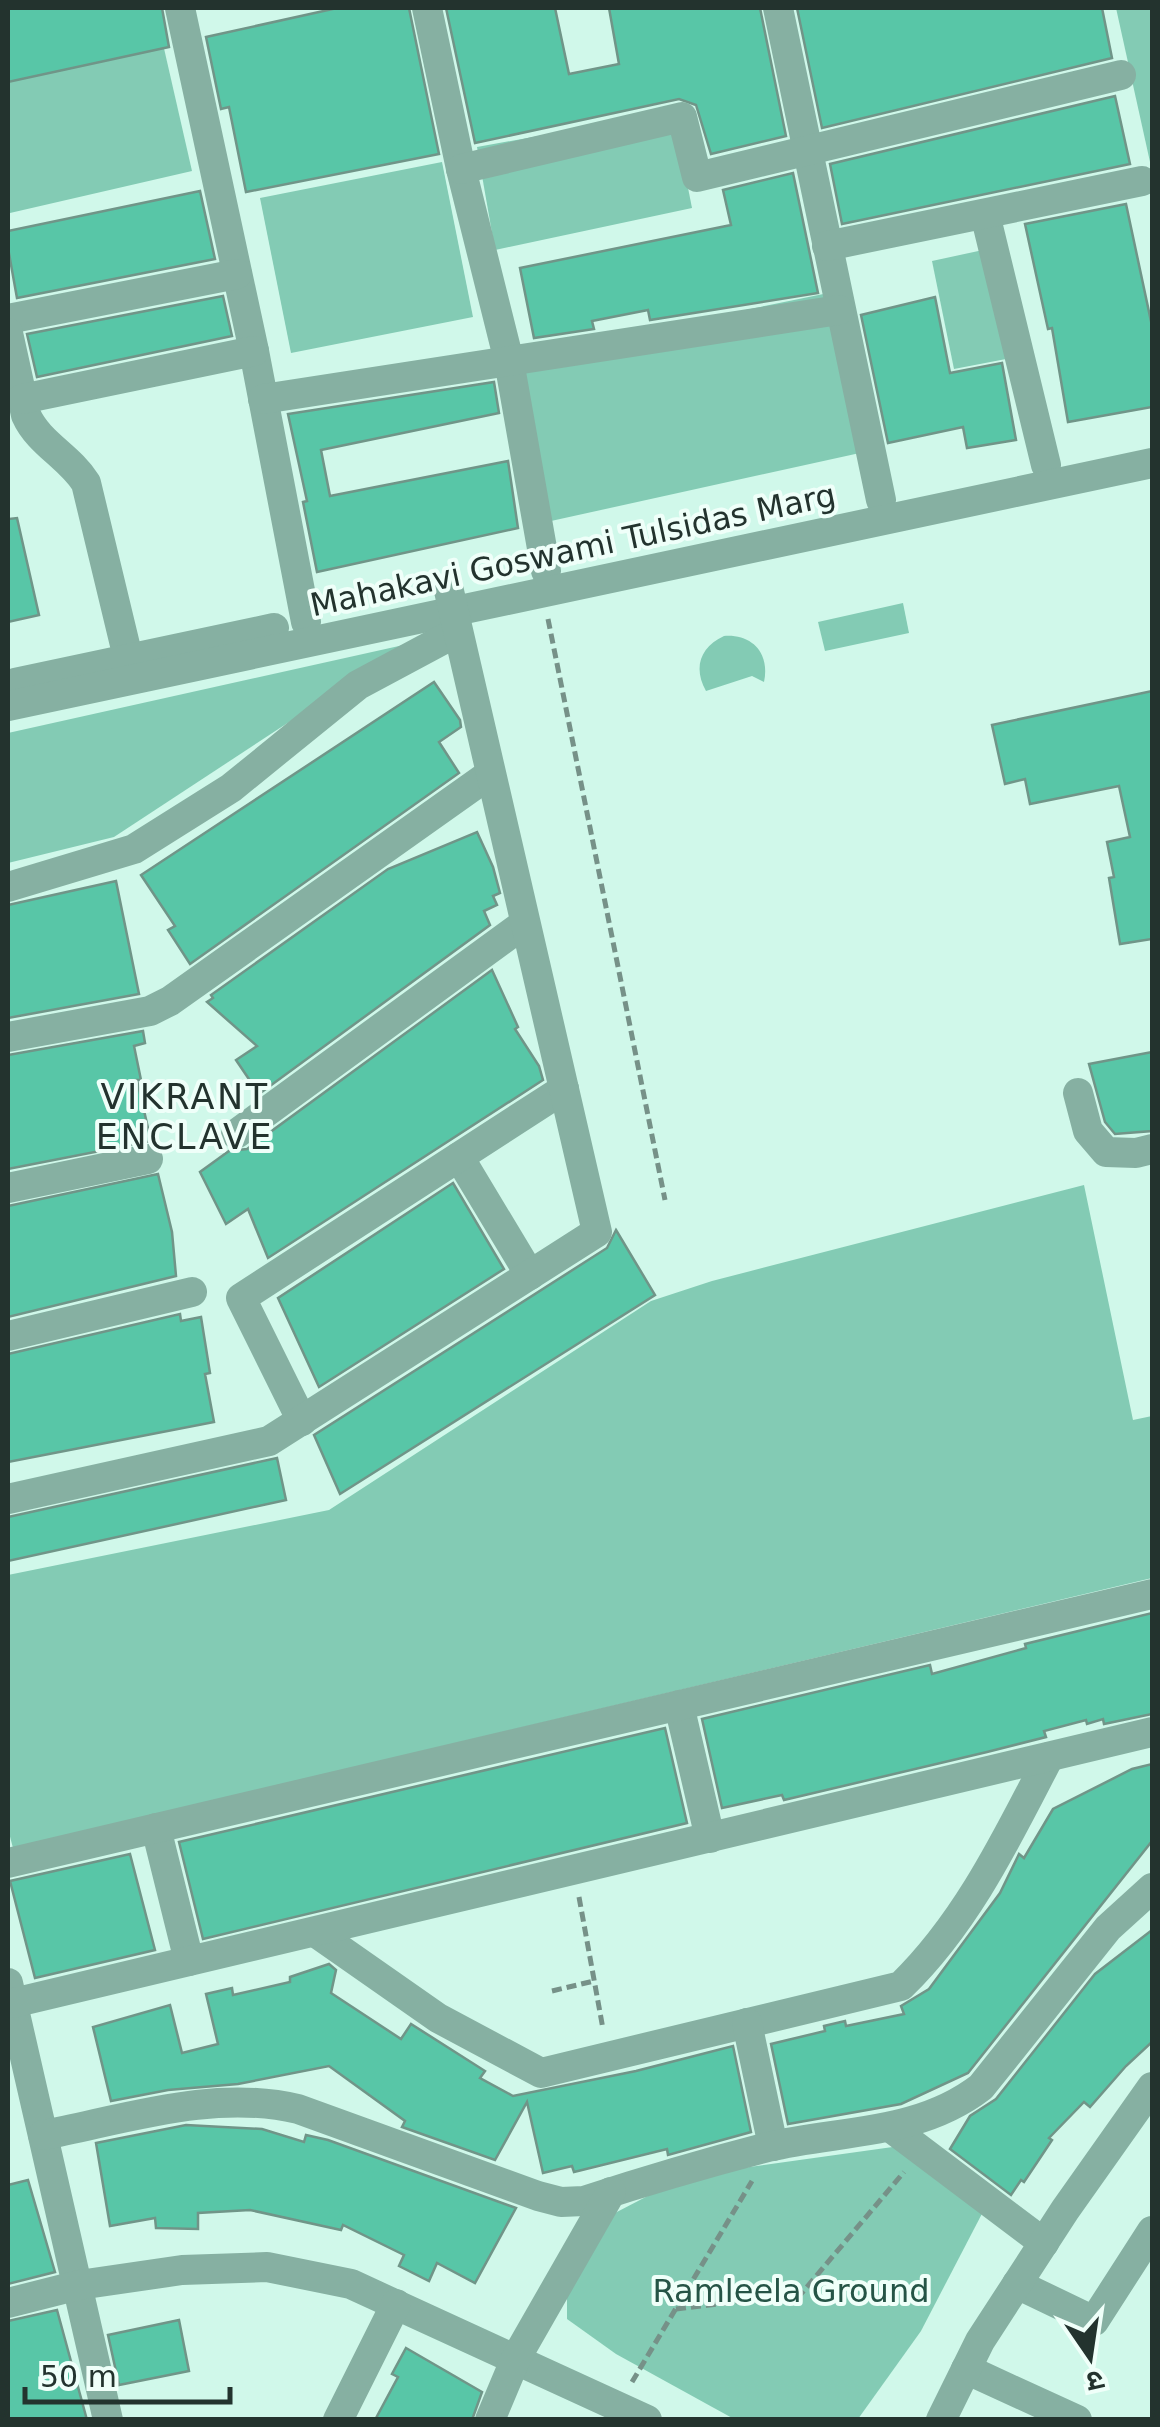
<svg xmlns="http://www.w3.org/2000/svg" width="1160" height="2427" font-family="'DejaVu Sans','Noto Sans Devanagari',sans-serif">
  <rect width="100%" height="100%" fill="#d0f8ea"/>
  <g fill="#83cbb4">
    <path d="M1116 8H1152V171Z"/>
    <path d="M163 44 192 171 10 213 8 76Z"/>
    <path d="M673 112 692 208 495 250 477 147Z"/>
    <path d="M442 162 473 317 291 353 260 198Z"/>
    <path d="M983 250 1006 359 954 369 932 261Z"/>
    <path d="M843 290 878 449 551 521 515 357Z"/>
    <path d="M903 603 909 633 825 651 818 622Z"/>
    <path d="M724 636C753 634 770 654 764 682L752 676 706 691C693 668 700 647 724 636Z"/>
    <path d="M408 644 114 837 8 863V733Z"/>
    <path d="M1084 1185 1133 1420 1152 1416V1578L13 1848 8 1829V1575L329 1510 651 1301 712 1281Z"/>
    <path d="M907 2145 986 2206 921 2331 858 2419H734L616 2354 567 2319V2276L613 2214 665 2187 700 2174Z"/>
  </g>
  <g fill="#58c6a7" stroke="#709588" stroke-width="2.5">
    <path d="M8 8H162L169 47 8 82Z"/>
    <path d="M337 8H409L439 154 246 192 229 107 221 109 206 37Z"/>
    <path d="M446 8H555L569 74 619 64 609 8H760L786 136 711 154 696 105 679 99 475 143Z"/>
    <path d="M797 8H1102L1112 58 822 128Z"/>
    <path d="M1115 96 1130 164 842 224 830 164Z"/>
    <path d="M793 173 818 293 650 320 648 310 592 321 594 329 534 338 520 268 731 225 723 190Z"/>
    <path d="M200 191 215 259 17 298 8 248V231Z"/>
    <path d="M1126 204 1152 326V407L1068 422 1052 328 1048 329 1025 224Z"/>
    <path d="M223 296 232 336 37 377 27 334Z"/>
    <path d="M935 297 950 373 1002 363 1016 440 967 448 963 427 888 443 861 315Z"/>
    <path d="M494 382 499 413 321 450 330 496 508 461 518 528 317 572 303 502 307 501 288 414Z"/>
    <path d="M17 518 39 615 8 622V519Z"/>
    <path d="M434 682 460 720 461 727 439 742 459 773 190 964 168 930 175 926 141 875Z"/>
    <path d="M1152 691V939L1120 944 1109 878 1114 877 1107 842 1130 837 1119 786 1030 804 1025 779 1005 784 992 725Z"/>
    <path d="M477 832 493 867 500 893 493 896 497 905 484 911 490 925 259 1094 236 1060 257 1046 207 1002 213 998 211 995 388 869Z"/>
    <path d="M116 881 139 994 8 1018V905Z"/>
    <path d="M492 970 518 1027 515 1029 539 1066 543 1080 268 1258 248 1209 226 1224 200 1172 229 1151 247 1149Z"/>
    <path d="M143 1031 145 1043 134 1046 141 1080H137L151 1141 8 1169V1055Z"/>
    <path d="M1152 1052V1131L1115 1134 1105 1122 1089 1064Z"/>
    <path d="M158 1174 172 1232 176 1276 8 1317V1206Z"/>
    <path d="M453 1183 504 1269 319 1387 278 1298Z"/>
    <path d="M616 1230 655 1295 340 1494 314 1435 607 1248Z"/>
    <path d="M180 1314 181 1321 201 1317 210 1373 205 1374 214 1422 8 1462V1354Z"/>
    <path d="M277 1458 286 1500 8 1561V1517Z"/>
    <path d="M1152 1613V1714L1104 1724 1103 1719 1087 1724 1086 1720 1044 1731 1046 1737 987 1752 784 1800 782 1795 722 1808 702 1719 930 1665 932 1674 1026 1648 1025 1644Z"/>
    <path d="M665 1728 687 1823 203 1939 179 1842Z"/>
    <path d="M1152 1764V1841L968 2073 901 2104 788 2124 771 2044 825 2031 824 2026 845 2021 846 2026 904 2014 901 2006 929 1989 1000 1893 1019 1854 1024 1858 1053 1809 1132 1769Z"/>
    <path d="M130 1854 155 1950 35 1978 10 1881Z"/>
    <path d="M1152 1930V2042L1126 2066 1090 2107 1084 2102 1049 2138 1052 2140 1024 2182 1021 2180 1011 2195 950 2149 970 2116 996 2099 1095 1974Z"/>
    <path d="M329 1964 336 1970 331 1993 401 2039 411 2024 485 2071 480 2078 513 2096 636 2071 733 2046 751 2132 668 2155 667 2149 574 2172 572 2166 543 2173 527 2102 495 2160 402 2127 405 2121 329 2066 238 2084 168 2090 111 2101 93 2027 170 2005 182 2053 218 2044 206 1994 232 1988 233 1995 290 1982V1977Z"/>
    <path d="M186 2125 262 2129 304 2142 306 2135 328 2140 516 2208 475 2283 437 2263 429 2281 399 2266 404 2255 343 2225 341 2230 250 2210 198 2213V2229L156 2228 155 2218 110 2226 96 2143Z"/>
    <path d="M28 2180 55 2272 8 2284V2185Z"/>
    <path d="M57 2310 87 2420H8V2321Z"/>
    <path d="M179 2320 189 2371 119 2385 108 2335Z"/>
    <path d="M406 2348 482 2392 472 2420H375L398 2377 392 2374Z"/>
  </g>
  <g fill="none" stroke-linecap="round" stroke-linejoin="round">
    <g stroke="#769188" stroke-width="5" stroke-dasharray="10 5" stroke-linecap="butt">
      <path d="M548 619 665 1200"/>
      <path d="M579 1897 603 2029"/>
      <path d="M552 1991 594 1981"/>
      <path d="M676 2309 801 2294 904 2172"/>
      <path d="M632 2382 752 2181"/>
    </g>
    <g stroke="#86b0a2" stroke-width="30">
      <path d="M180 8 254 351 306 622"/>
      <path d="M427 8 461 169 509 361 546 571"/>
      <path d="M778 8 881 500"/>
      <path d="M461 169 682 117 697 177 1121 75"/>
      <path d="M985 214 1046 465"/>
      <path d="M827 246 1142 181"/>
      <path d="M8 319 237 274"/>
      <path d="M8 333 26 415C39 444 69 456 86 483L132 674"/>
      <path d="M22 399 254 351"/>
      <path d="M263 399 839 310"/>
      <path d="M15 683 274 628"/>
      <path d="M8 706 1152 463"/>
      <path d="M8 887 134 849 231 788 358 685 457 632"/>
      <path d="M8 1037 150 1011 170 1001 490 774"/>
      <path d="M1078 1093 1088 1131 1106 1152 1136 1153 1152 1149"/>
      <path d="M236 1134 525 923"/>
      <path d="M459 1157 530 1275"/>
      <path d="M8 1188 148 1159"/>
      <path d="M8 1336 192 1292"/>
      <path d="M302 1421 241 1298 564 1089"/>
      <path d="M8 1499 269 1441 597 1232 449 591"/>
      <path d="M679 1705 710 1838"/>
      <path d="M156 1828 189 1961"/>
      <path d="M8 1863 1152 1594"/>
      <path d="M315 1932 438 2018 541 2073 901 1986C967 1922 1007 1838 1049 1757"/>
      <path d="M8 1983 108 2420"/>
      <path d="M13 2003 1152 1732"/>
      <path d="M747 2023 773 2146"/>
      <path d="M890 2127 1044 2243"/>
      <path d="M43 2135C126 2119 214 2089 298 2109L538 2196 561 2202 584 2201C645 2181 706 2163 768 2147 841 2130 919 2135 981 2087L1108 1928 1152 1888"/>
      <path d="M1017 2284 1094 2321 1152 2231"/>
      <path d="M8 2303 79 2285 182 2270 267 2267 351 2284 647 2420"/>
      <path d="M966 2369 1077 2420"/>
      <path d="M338 2420 396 2304"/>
      <path d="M490 2420 516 2358 611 2192"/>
      <path d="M941 2420 980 2341 1065 2210 1152 2087"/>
    </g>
  </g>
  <g text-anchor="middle" stroke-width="8" stroke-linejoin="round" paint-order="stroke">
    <g font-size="32" fill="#23332e" stroke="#effff9">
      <text transform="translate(573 550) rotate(-12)" y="11">Mahakavi Goswami Tulsidas Marg</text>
    </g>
    <g font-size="32" fill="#255446" stroke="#effff9">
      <text x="791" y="2302">Ramleela Ground</text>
    </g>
    <g font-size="35" letter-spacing="2.5" fill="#23332e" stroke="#effff9">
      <text x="185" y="1109">VIKRANT<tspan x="185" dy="40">ENCLAVE</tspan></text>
    </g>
  </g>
  <rect width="1160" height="2427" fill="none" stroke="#23332e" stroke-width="20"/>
  <g transform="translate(1090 2357) rotate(167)" stroke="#effff9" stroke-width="8" paint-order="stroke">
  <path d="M0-8L18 38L0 25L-18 38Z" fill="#23332e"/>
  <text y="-15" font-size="28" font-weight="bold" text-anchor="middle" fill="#23332e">उ</text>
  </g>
  <path d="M25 2387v15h205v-15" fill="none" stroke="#23332e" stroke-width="5"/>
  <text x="40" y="2387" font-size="30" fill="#23332e" stroke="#effff9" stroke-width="8" paint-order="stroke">50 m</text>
</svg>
